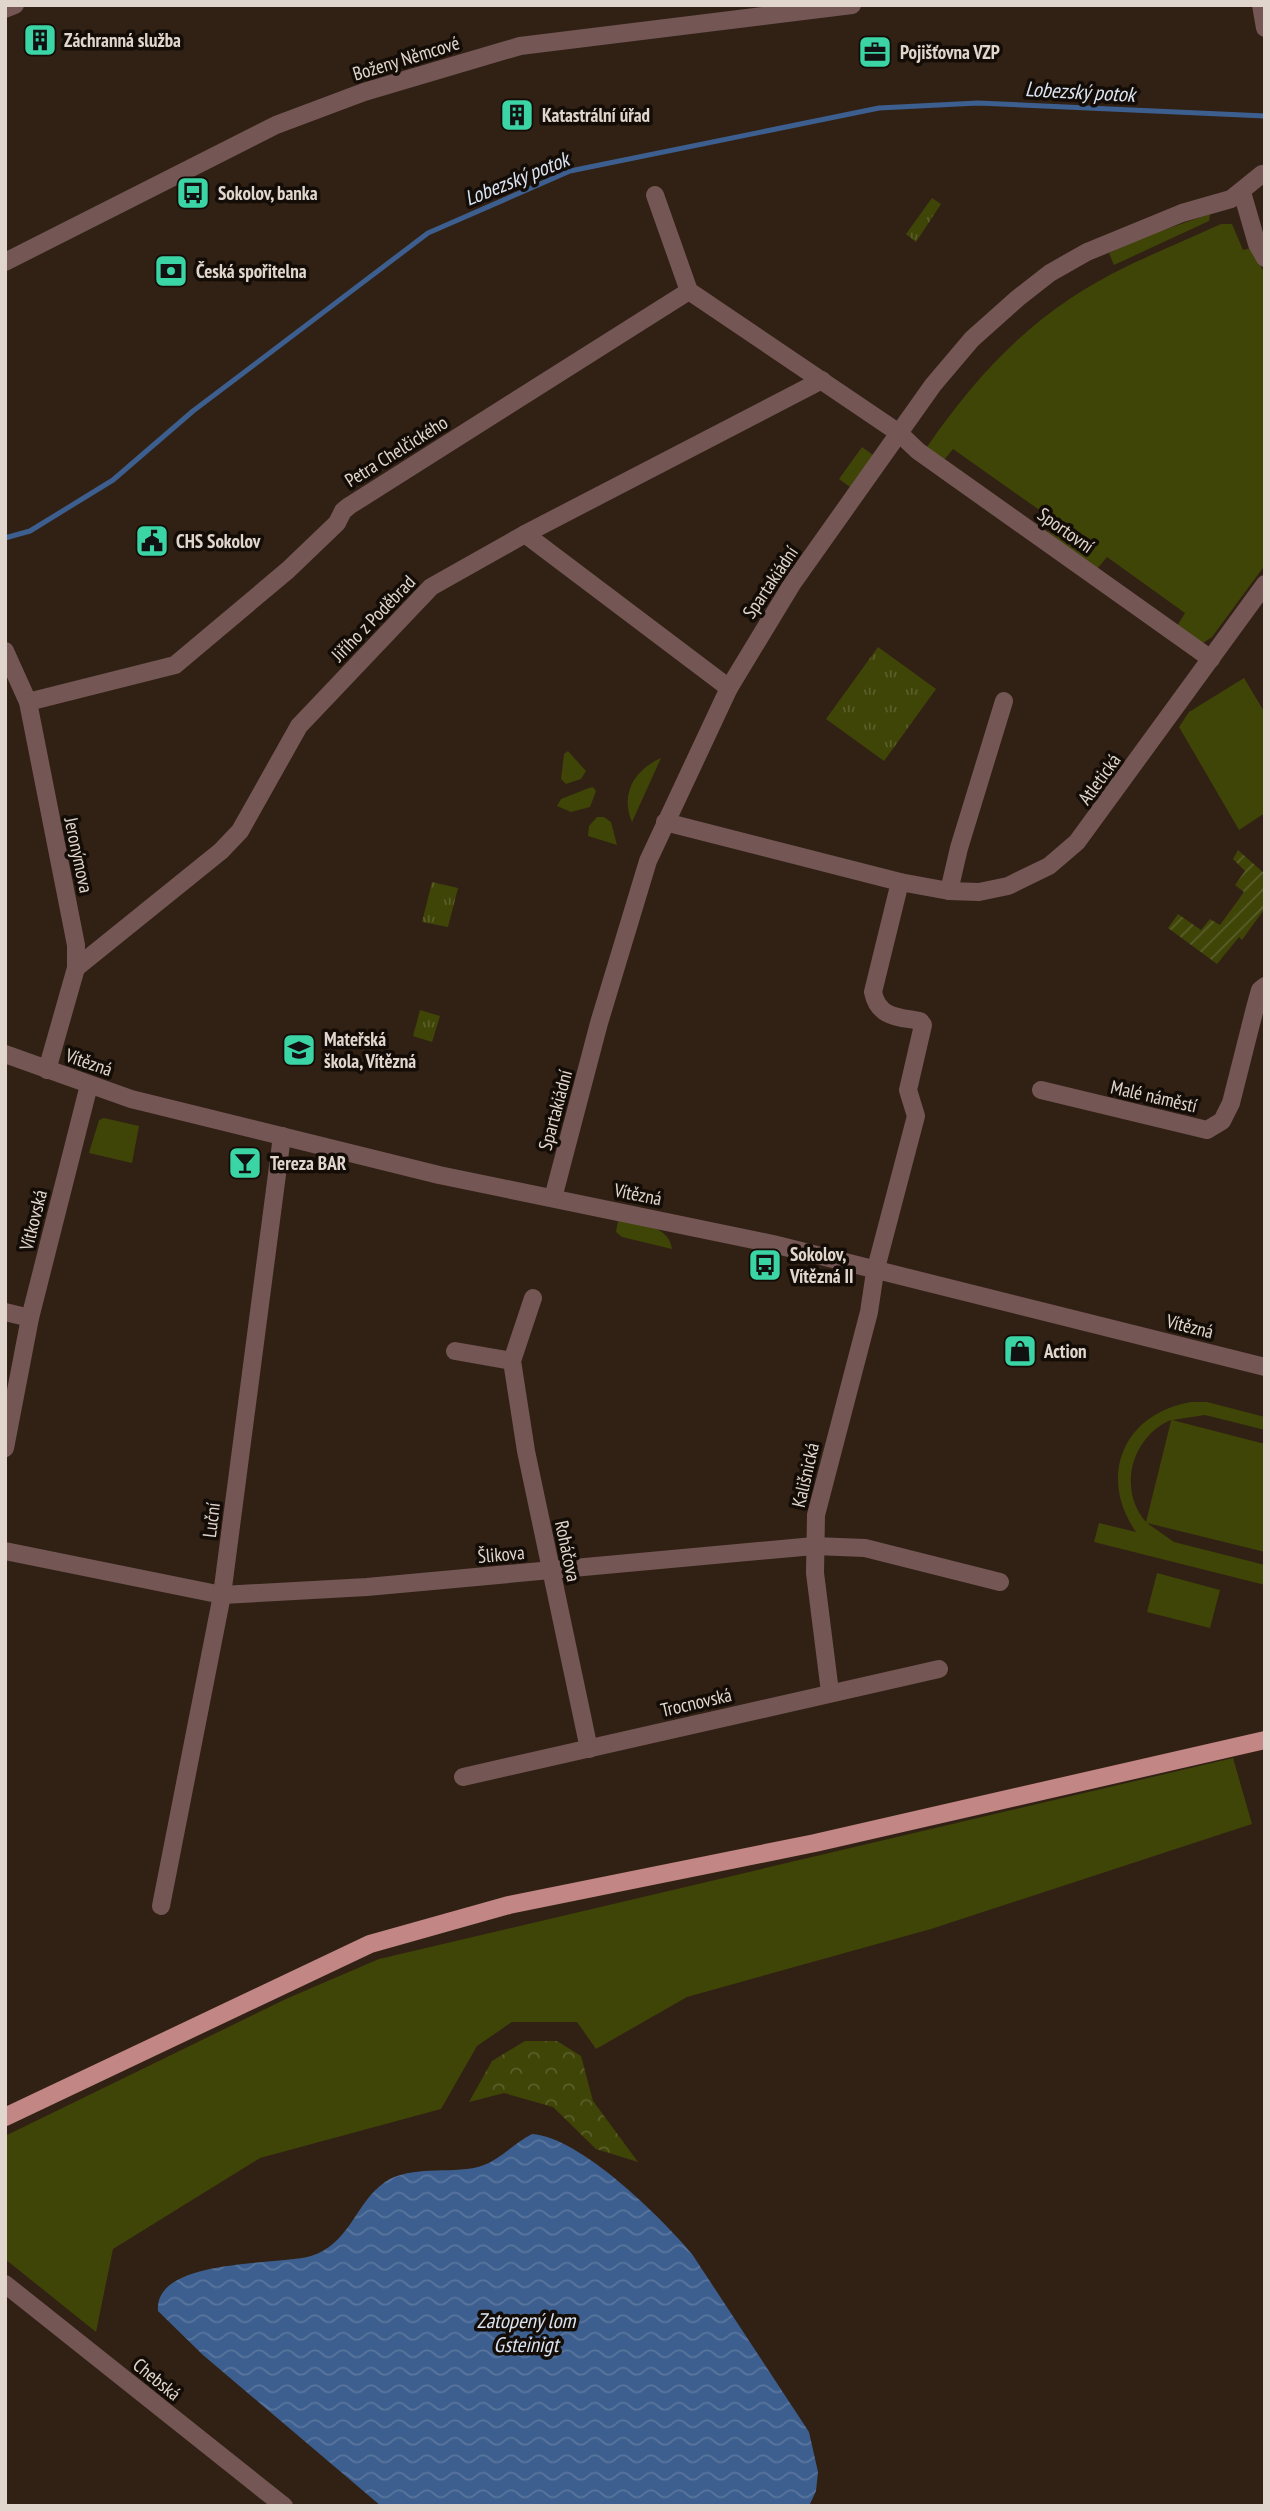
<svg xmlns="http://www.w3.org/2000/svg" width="1270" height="2511" font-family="'PT Sans Narrow',sans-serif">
  <defs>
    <pattern id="forest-crowns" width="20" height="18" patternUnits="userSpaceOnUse" patternTransform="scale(1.75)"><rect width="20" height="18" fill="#3f4407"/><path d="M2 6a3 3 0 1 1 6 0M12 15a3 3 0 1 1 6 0" fill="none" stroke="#5a5e2a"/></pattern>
    <pattern id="park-tufts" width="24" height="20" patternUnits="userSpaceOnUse" patternTransform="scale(1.75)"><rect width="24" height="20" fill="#3f4407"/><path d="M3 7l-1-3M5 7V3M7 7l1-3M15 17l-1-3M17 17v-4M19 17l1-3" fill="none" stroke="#5a5e2a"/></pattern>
    <pattern id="garden-furrows" width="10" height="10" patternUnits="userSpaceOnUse" patternTransform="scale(1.75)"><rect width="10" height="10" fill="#3f4407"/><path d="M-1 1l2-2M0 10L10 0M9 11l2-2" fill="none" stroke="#5a5e2a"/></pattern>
    <pattern id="water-waves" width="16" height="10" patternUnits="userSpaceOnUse" patternTransform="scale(1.75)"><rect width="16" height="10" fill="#3d5f8f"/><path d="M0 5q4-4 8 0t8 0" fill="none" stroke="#59759e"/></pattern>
  </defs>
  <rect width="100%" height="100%" fill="#312114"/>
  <g fill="#3f4407" fill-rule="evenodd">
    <path d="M1210 214 1209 221 1114 265 1109 253 1146 236Z"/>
    <path d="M1221 224H1232L1243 250 1251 248 1265 274V565L1212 637 1203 643 1177 626 1185 613 1107 557 1097 569 1048 532 1055 521 953 449 944 460 927 447C966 390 1013 336 1071 298 1117 267 1171 247 1221 224Z"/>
    <path d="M862 447 873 455 850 487 839 479Z"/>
    <path d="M1244 678 1265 713V813L1239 830 1179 727 1189 712Z"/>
    <path d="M568 751 586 771 581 779 566 784 561 779 564 754Z"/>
    <path d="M661 758 632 822C620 794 634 770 661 758Z"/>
    <path d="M589 788 593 787 596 791 590 807 571 812 557 806 561 799Z"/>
    <path d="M597 817H604L611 822 617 845 588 836 589 826Z"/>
    <path d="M104 1118 139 1126 132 1163 89 1153 99 1120Z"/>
    <path d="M618 1221C638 1225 669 1224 672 1249L622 1237 616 1232Z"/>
    <path d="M1191 1402H1207L1265 1417V1430L1205 1415 1172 1420 1265 1444V1552L1147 1523 1174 1542 1265 1565V1585L1094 1542 1099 1523 1136 1532C1097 1476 1124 1413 1191 1402ZM1171 1420V1421L1146 1522C1117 1489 1132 1436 1171 1420Z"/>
    <path d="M1157 1573 1220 1590 1210 1628 1147 1612Z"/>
    <path d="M1233 1758 1252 1824 931 1929 687 1997 596 2049 577 2022H512L477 2046 441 2109 260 2158 113 2249 96 2332 5 2259V2136L288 1998 379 1959Z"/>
  </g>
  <path fill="url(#forest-crowns)" d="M525 2041H557L581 2056 593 2101 638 2162 596 2149 553 2107 504 2093 469 2102 492 2061Z"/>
  <g fill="url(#park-tufts)">
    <path d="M932 198 941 204 916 242 906 234Z"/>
    <path d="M878 647 936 689 884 761 826 719Z"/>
    <path d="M432 882 458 888 448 927 422 922Z"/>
    <path d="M420 1010 440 1016 432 1042 413 1036Z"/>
  </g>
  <path fill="url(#garden-furrows)" d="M1238 850 1265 874V908L1242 940 1239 937 1217 964 1168 928 1178 914 1201 930 1210 919 1220 925 1244 892 1235 885 1245 871 1233 859Z"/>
  <path fill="url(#water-waves)" d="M532 2134C580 2137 661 2217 692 2254L809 2432 818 2472 816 2491 809 2506H381L203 2355 158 2311C154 2257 277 2266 311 2256 350 2244 355 2203 385 2182 410 2165 449 2174 478 2167 500 2161 512 2144 532 2134Z"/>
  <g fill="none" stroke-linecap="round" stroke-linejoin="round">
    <path stroke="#3d5f8f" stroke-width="5" d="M5 538 30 531 113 480 193 411 428 233 570 171 879 108 978 103 1265 116"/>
    <g stroke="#745655" stroke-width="18">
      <path d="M1261 5 1265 28"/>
      <path d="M5 9 15 5"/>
      <path d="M1242 192 1257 244 1265 258"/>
      <path d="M655 195 689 291 899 433 918 451 1211 659"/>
      <path d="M5 262 276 125 364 92 520 46 852 5"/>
      <path d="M525 534 729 688"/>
      <path d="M5 651 28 702 76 945V968L47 1070"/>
      <path d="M28 702 175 665 288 570 337 523 343 511 349 506 689 291"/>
      <path d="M665 822 900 882 949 891 979 892 1008 886 1049 866 1077 842 1265 584"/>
      <path d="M949 891 959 848 1004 701"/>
      <path d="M76 968 221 851 240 831 299 726 431 587 525 534 822 380"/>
      <path d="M5 1054 131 1099 439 1175 773 1244 1265 1367"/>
      <path d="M1041 1090 1207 1130 1222 1121 1231 1103 1255 1008 1260 990 1265 986"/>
      <path d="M553 1198 599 1023 648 861 729 688 792 584 933 385 972 339 1018 298 1050 273 1087 252 1182 213 1231 199 1262 174"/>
      <path d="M533 1298 512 1361 526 1451 589 1749"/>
      <path d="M5 1312 30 1318"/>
      <path d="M455 1351 512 1361"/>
      <path d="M5 1448 30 1318 89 1085"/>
      <path d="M5 1551 222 1595 367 1587 814 1546 865 1548 1000 1582"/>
      <path d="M830 1692 815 1573 816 1515 869 1312 875 1272 916 1116 908 1090 923 1025 920 1021C899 1017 878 1018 873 992L900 882"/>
      <path d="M463 1777 939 1669"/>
      <path d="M161 1906 222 1595 282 1136"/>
      <path d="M5 2284 284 2506"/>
    </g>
    <path stroke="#c28684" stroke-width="18" d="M5 2117 370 1944 509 1905 815 1843 1265 1740"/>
  </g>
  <defs>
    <symbol id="building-square" viewBox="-11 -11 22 22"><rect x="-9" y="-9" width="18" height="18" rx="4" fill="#3bd4a4" stroke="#140d07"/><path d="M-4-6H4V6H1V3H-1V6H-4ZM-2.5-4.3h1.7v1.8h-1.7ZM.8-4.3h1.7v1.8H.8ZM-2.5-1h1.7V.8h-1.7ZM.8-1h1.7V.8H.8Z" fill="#111"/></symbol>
    <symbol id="office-square" viewBox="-11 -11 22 22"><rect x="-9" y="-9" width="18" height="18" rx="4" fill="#3bd4a4" stroke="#140d07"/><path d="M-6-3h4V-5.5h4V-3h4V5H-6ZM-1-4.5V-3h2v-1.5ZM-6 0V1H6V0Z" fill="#111"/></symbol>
    <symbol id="bus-square" viewBox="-11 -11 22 22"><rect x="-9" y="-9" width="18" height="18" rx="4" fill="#3bd4a4" stroke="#140d07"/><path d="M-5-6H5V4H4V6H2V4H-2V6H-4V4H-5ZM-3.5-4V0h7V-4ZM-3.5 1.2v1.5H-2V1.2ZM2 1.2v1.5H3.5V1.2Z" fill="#111"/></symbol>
    <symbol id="bank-square" viewBox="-11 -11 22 22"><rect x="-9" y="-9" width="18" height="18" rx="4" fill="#3bd4a4" stroke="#140d07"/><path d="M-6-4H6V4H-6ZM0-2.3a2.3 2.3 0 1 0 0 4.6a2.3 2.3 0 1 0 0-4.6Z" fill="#111"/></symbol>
    <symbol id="civic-square" viewBox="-11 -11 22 22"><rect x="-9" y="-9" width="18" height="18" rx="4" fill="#3bd4a4" stroke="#140d07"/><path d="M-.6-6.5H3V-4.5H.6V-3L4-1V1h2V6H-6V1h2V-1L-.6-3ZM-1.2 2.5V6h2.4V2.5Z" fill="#111"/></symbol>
    <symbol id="school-square" viewBox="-11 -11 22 22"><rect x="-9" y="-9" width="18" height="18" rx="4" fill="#3bd4a4" stroke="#140d07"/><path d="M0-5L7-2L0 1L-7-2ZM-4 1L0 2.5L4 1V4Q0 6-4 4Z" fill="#111"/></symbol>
    <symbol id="bar-square" viewBox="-11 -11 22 22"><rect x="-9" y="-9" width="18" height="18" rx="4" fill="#3bd4a4" stroke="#140d07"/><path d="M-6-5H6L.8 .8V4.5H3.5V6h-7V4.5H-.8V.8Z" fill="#111"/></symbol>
    <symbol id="shop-square" viewBox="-11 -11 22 22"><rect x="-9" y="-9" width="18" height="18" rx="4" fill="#3bd4a4" stroke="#140d07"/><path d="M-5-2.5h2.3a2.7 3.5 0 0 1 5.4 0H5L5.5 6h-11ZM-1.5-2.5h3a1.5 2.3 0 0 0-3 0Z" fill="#111"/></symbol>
  </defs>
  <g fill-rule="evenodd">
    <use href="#building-square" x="21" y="21" width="38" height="38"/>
    <use href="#office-square" x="856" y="33" width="38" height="38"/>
    <use href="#building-square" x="498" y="96" width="38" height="38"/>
    <use href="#bus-square" x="174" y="174" width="38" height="38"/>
    <use href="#bank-square" x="152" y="252" width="38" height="38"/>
    <use href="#civic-square" x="133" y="522" width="38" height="38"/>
    <use href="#school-square" x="280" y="1031" width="38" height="38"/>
    <use href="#bar-square" x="226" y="1144" width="38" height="38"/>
    <use href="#bus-square" x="746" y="1246" width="38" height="38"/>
    <use href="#shop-square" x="1001" y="1332" width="38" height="38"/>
  </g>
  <g text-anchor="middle" stroke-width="7" stroke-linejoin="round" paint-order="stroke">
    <g font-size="19" font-weight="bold" fill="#e0d6cd" stroke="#140d07" text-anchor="start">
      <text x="64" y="47">Záchranná služba</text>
      <text x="900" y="59">Pojišťovna VZP</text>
      <text x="542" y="122">Katastrální úřad</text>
      <text x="218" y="200">Sokolov, banka</text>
      <text x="196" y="278">Česká spořitelna</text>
      <text x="176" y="548">CHS Sokolov</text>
      <text x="324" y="1046">Mateřská<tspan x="324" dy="22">škola, Vítězná</tspan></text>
      <text x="270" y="1170">Tereza BAR</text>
      <text x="790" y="1261">Sokolov,<tspan x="790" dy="22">Vítězná II</tspan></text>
      <text x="1044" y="1358">Action</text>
    </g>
    <g font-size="19" fill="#e0d6cd" stroke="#140d07">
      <text transform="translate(406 58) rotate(-17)" y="7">Boženy Němcové</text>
      <text transform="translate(396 451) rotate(-32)" y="7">Petra Chelčického</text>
      <text transform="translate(1066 530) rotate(35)" y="7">Sportovní</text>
      <text transform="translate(770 582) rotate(-56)" y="7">Spartakiádní</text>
      <text transform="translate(373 618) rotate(-46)" y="7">Jiřího z Poděbrad</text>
      <text transform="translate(1099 779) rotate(-54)" y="7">Atletická</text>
      <text transform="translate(79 855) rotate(78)" y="7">Jeronýmova</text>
      <text transform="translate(89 1062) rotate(19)" y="7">Vítězná</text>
      <text transform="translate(1154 1096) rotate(13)" y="7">Malé náměstí</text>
      <text transform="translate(555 1110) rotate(-75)" y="7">Spartakiádní</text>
      <text transform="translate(638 1194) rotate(11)" y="7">Vítězná</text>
      <text transform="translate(33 1220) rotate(-76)" y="7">Vítkovská</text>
      <text transform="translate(1190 1326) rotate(14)" y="7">Vítězná</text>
      <text transform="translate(805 1475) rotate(-77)" y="7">Kališnická</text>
      <text transform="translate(211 1520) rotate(-83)" y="7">Luční</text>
      <text transform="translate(568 1551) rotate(78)" y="7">Roháčova</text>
      <text transform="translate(501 1554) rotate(-5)" y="7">Šlikova</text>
      <text transform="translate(696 1702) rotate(-13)" y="7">Trocnovská</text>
      <text transform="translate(157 2379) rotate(39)" y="7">Chebská</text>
    </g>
    <g font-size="21" font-style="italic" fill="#dae4f3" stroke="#140d07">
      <text transform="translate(1080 92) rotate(3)" y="7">Lobezský potok</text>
      <text transform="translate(517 179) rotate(-22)" y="7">Lobezský potok</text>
      <text x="526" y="2328">Zatopený lom<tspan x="526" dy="24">Gsteinigt</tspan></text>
    </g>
  </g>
  <rect width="1270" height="2511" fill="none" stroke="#e0d6cd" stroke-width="14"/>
</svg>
